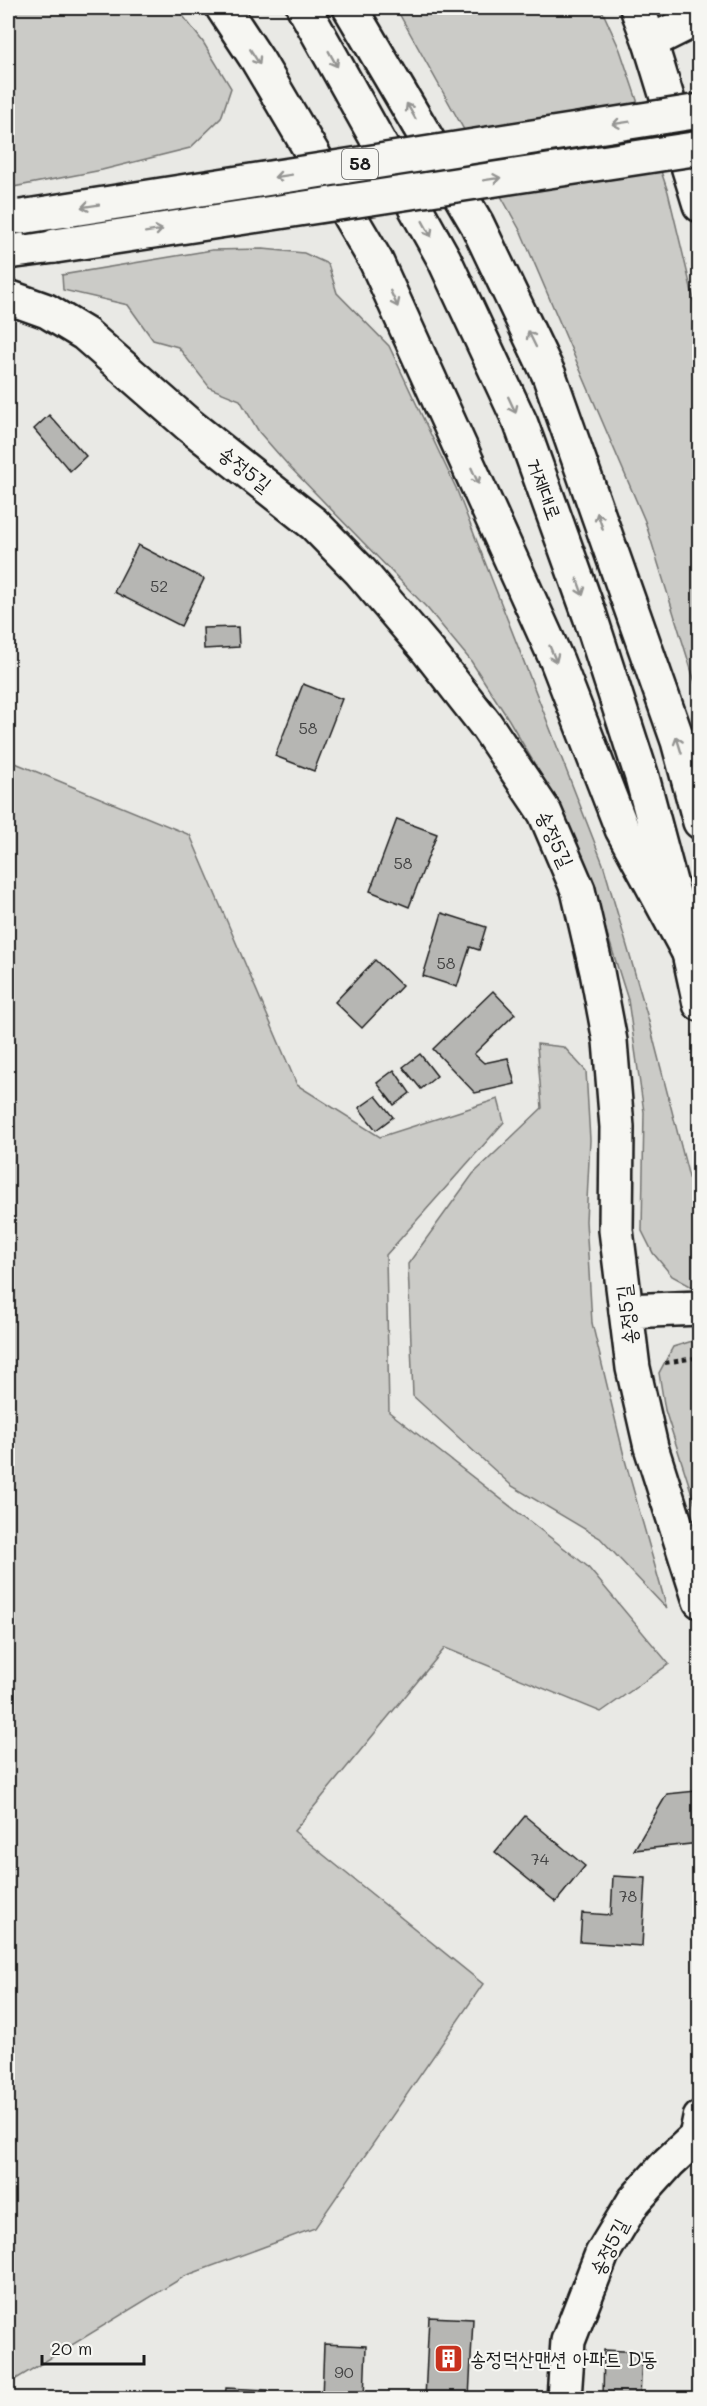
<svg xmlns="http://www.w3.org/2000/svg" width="707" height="2406" font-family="Mali,'Poor Story',sans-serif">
  <rect width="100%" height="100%" fill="#e9e9e5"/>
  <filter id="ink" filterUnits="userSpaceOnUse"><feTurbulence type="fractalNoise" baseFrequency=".0167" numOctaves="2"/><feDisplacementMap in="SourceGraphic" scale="12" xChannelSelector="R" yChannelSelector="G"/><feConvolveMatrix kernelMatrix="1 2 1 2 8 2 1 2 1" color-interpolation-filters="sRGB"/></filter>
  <g filter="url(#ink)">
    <g fill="#cbcbc7" stroke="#747472" stroke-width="1.5">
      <path d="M8 8H177L203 42 231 88 221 118 190 148 102 170 8 188Z"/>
      <path d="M396 8H601L620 50 668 192 699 321V695L645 521 521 232Z"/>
      <path d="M263 249 304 253 328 264 337 293 389 346 456 488 603 864 648 1018 699 1216V1284L692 1287 672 1276 653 1253 642 1231 644 1112 628 1000 599 908 581 858 552 794 509 720 471 661 428 609 288 465 259 432 240 400 210 388 178 347 153 340 128 305 63 290 62 275 212 250Z"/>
      <path d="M8 760 190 835 297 1085 380 1137 498 1099 504 1122 386 1255 389 1412 587 1566 669 1664 601 1712 445 1648 294 1831 483 1984 315 2228 185 2276 8 2384Z"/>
      <path d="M537 1044 564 1047 586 1071 590 1140 586 1221 592 1323 625 1460 667 1609 600 1538 512 1486 413 1396 408 1264 473 1174 542 1108Z"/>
      <path d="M699 1339H700L699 1516 665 1410 659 1373 673 1347Z"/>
    </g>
    <g fill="#b6b6b3" stroke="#1c1c1c" stroke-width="1.5">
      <path d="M49 415 86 456 70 471 34 429Z"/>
      <path d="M138 545 204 579 181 626 114 592Z"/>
      <path d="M238 627 239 647 204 649 203 628Z"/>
      <path d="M303 684 342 699 314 771 275 756Z"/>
      <path d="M397 819 437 834 409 907 370 891Z"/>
      <path d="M442 913 486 927 479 950 470 947 457 987 423 976Z"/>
      <path d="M375 960 402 986 362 1028 335 1002Z"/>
      <path d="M493 991 515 1014 474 1054 484 1063 508 1058 515 1084 475 1093 433 1049Z"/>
      <path d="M420 1054 437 1076 421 1089 403 1067Z"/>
      <path d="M394 1070 410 1093 394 1105 377 1083Z"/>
      <path d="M376 1096 393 1117 376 1130 359 1108Z"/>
      <path d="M696 1791 700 1843 634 1850 667 1794Z"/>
      <path d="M525 1816 585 1866 556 1902 495 1852Z"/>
      <path d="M613 1876 646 1878 642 1946 580 1942 582 1913 611 1915Z"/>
      <path d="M429 2317 473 2319 469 2398H425Z"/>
      <path d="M324 2344 366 2346 364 2398H322Z"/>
      <path d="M604 2350 642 2352 640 2398H603Z"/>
      <path d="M226 2388 268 2390 267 2398H225Z"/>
    </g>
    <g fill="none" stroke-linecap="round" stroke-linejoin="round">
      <defs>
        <g id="minor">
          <path d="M650 42 700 17"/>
          <path d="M700 1308 626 1311 633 1368 651 1447 700 1601"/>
          <path d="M564 2398 568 2341 602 2254 634 2201 669 2162 696 2137 700 2118"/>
        </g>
        <g id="tertiary">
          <path d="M304 8 444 259 521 424 590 616 642 777 689 953 700 1004"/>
          <path d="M350 8 477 224 549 375 678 741 700 822"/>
          <path d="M637 8 650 42 700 205"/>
          <path d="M8 297 47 311 85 334 189 425 314 524 360 571 429 652 486 725 545 813 578 890 597 972 610 1041 617 1127 616 1230 626 1311"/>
        </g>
        <g id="trunk">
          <path d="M223 8 258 61 376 261 557 661 622 829 689 953"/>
          <path d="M8 252 55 246"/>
        </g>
      </defs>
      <use href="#minor" stroke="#1c1c1c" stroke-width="38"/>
      <use href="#tertiary" stroke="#1c1c1c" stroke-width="38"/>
      <use href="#trunk" stroke="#1c1c1c" stroke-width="38"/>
      <path stroke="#1c1c1c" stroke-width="4" stroke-dasharray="4.5 4.5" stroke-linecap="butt" d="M665 1363 700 1357"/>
      <use href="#minor" stroke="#f6f6f2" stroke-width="33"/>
      <use href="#tertiary" stroke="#f6f6f2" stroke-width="33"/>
      <use href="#trunk" stroke="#f6f6f2" stroke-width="33"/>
      <defs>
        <g id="trunk-bridge">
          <path d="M21 217 700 111"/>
          <path d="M55 246 700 148"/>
        </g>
      </defs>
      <use href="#trunk-bridge" stroke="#1c1c1c" stroke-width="38" stroke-linecap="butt"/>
      <use href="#trunk-bridge" stroke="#f6f6f2" stroke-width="33"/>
    </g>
    <defs><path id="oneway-shaft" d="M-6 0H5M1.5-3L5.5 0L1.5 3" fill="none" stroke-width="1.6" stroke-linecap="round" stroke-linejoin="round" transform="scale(1.5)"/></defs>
    <g stroke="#949492">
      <use href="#oneway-shaft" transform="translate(255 57) rotate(58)"/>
      <use href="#oneway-shaft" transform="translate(333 59) rotate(61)"/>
      <use href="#oneway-shaft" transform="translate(411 111) rotate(-120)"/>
      <use href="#oneway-shaft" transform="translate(621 123) rotate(171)"/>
      <use href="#oneway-shaft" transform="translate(283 176) rotate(171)"/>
      <use href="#oneway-shaft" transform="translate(492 179) rotate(-9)"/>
      <use href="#oneway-shaft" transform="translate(90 206) rotate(171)"/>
      <use href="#oneway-shaft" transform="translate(427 229) rotate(61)"/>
      <use href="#oneway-shaft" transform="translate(154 231) rotate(-9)"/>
      <use href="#oneway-shaft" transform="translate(394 299) rotate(65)"/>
      <use href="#oneway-shaft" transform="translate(532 339) rotate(-116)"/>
      <use href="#oneway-shaft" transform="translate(512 405) rotate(65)"/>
      <use href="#oneway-shaft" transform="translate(475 476) rotate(66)"/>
      <use href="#oneway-shaft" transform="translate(600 521) rotate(-109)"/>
      <use href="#oneway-shaft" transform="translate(580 587) rotate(70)"/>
      <use href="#oneway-shaft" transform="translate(553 654) rotate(67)"/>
      <use href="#oneway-shaft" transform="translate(679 745) rotate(-107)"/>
    </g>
  </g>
  <defs>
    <symbol id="building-square" viewBox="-11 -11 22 22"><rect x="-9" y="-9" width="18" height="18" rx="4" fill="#c8321e" stroke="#f6f6f2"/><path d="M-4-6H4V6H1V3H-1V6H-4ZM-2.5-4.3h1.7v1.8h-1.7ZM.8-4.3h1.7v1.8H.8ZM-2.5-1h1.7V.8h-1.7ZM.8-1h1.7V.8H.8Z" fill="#fff"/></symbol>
  </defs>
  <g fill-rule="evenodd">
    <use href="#building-square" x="432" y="2342" width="33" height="33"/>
  </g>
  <g text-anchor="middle" stroke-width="4.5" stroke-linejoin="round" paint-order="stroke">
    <g font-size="16" fill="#424242">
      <text x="159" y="592">52</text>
      <text x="308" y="734">58</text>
      <text x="403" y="869">58</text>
      <text x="446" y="969">58</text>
      <text x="540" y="1865">74</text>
      <text x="628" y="1902">78</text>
      <text x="344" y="2378">90</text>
    </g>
    <rect fill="#f6f6f2" stroke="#5d5d5c" stroke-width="1.5" x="342" y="149" width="36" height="30" rx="4.5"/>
    <g font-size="18" font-weight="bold" fill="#1c1c1c">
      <text x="360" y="170">58</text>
    </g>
    <g font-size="20" fill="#1c1c1c" stroke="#f6f6f2">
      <text transform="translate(245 469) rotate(38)" y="7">송정5길</text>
      <text transform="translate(544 489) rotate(70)" y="7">거제대로</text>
      <text transform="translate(555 839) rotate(65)" y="7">송정5길</text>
      <text transform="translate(627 1315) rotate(-97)" y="7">송정5길</text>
      <text transform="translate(609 2247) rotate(-63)" y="7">송정5길</text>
    </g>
    <g font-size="20" fill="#1c1c1c" stroke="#f6f6f2" text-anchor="start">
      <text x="470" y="2366">송정덕산맨션 아파트 D동</text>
    </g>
  </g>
  <rect width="707" height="2406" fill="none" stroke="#f6f6f2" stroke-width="30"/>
  <rect x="15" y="15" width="677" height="2376" fill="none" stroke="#1c1c1c" stroke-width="2" filter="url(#ink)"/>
  <path d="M42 2355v9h102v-9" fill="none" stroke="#1c1c1c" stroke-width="3"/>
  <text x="51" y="2355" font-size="18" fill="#1c1c1c" stroke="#f6f6f2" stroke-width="4.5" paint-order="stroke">20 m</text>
</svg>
